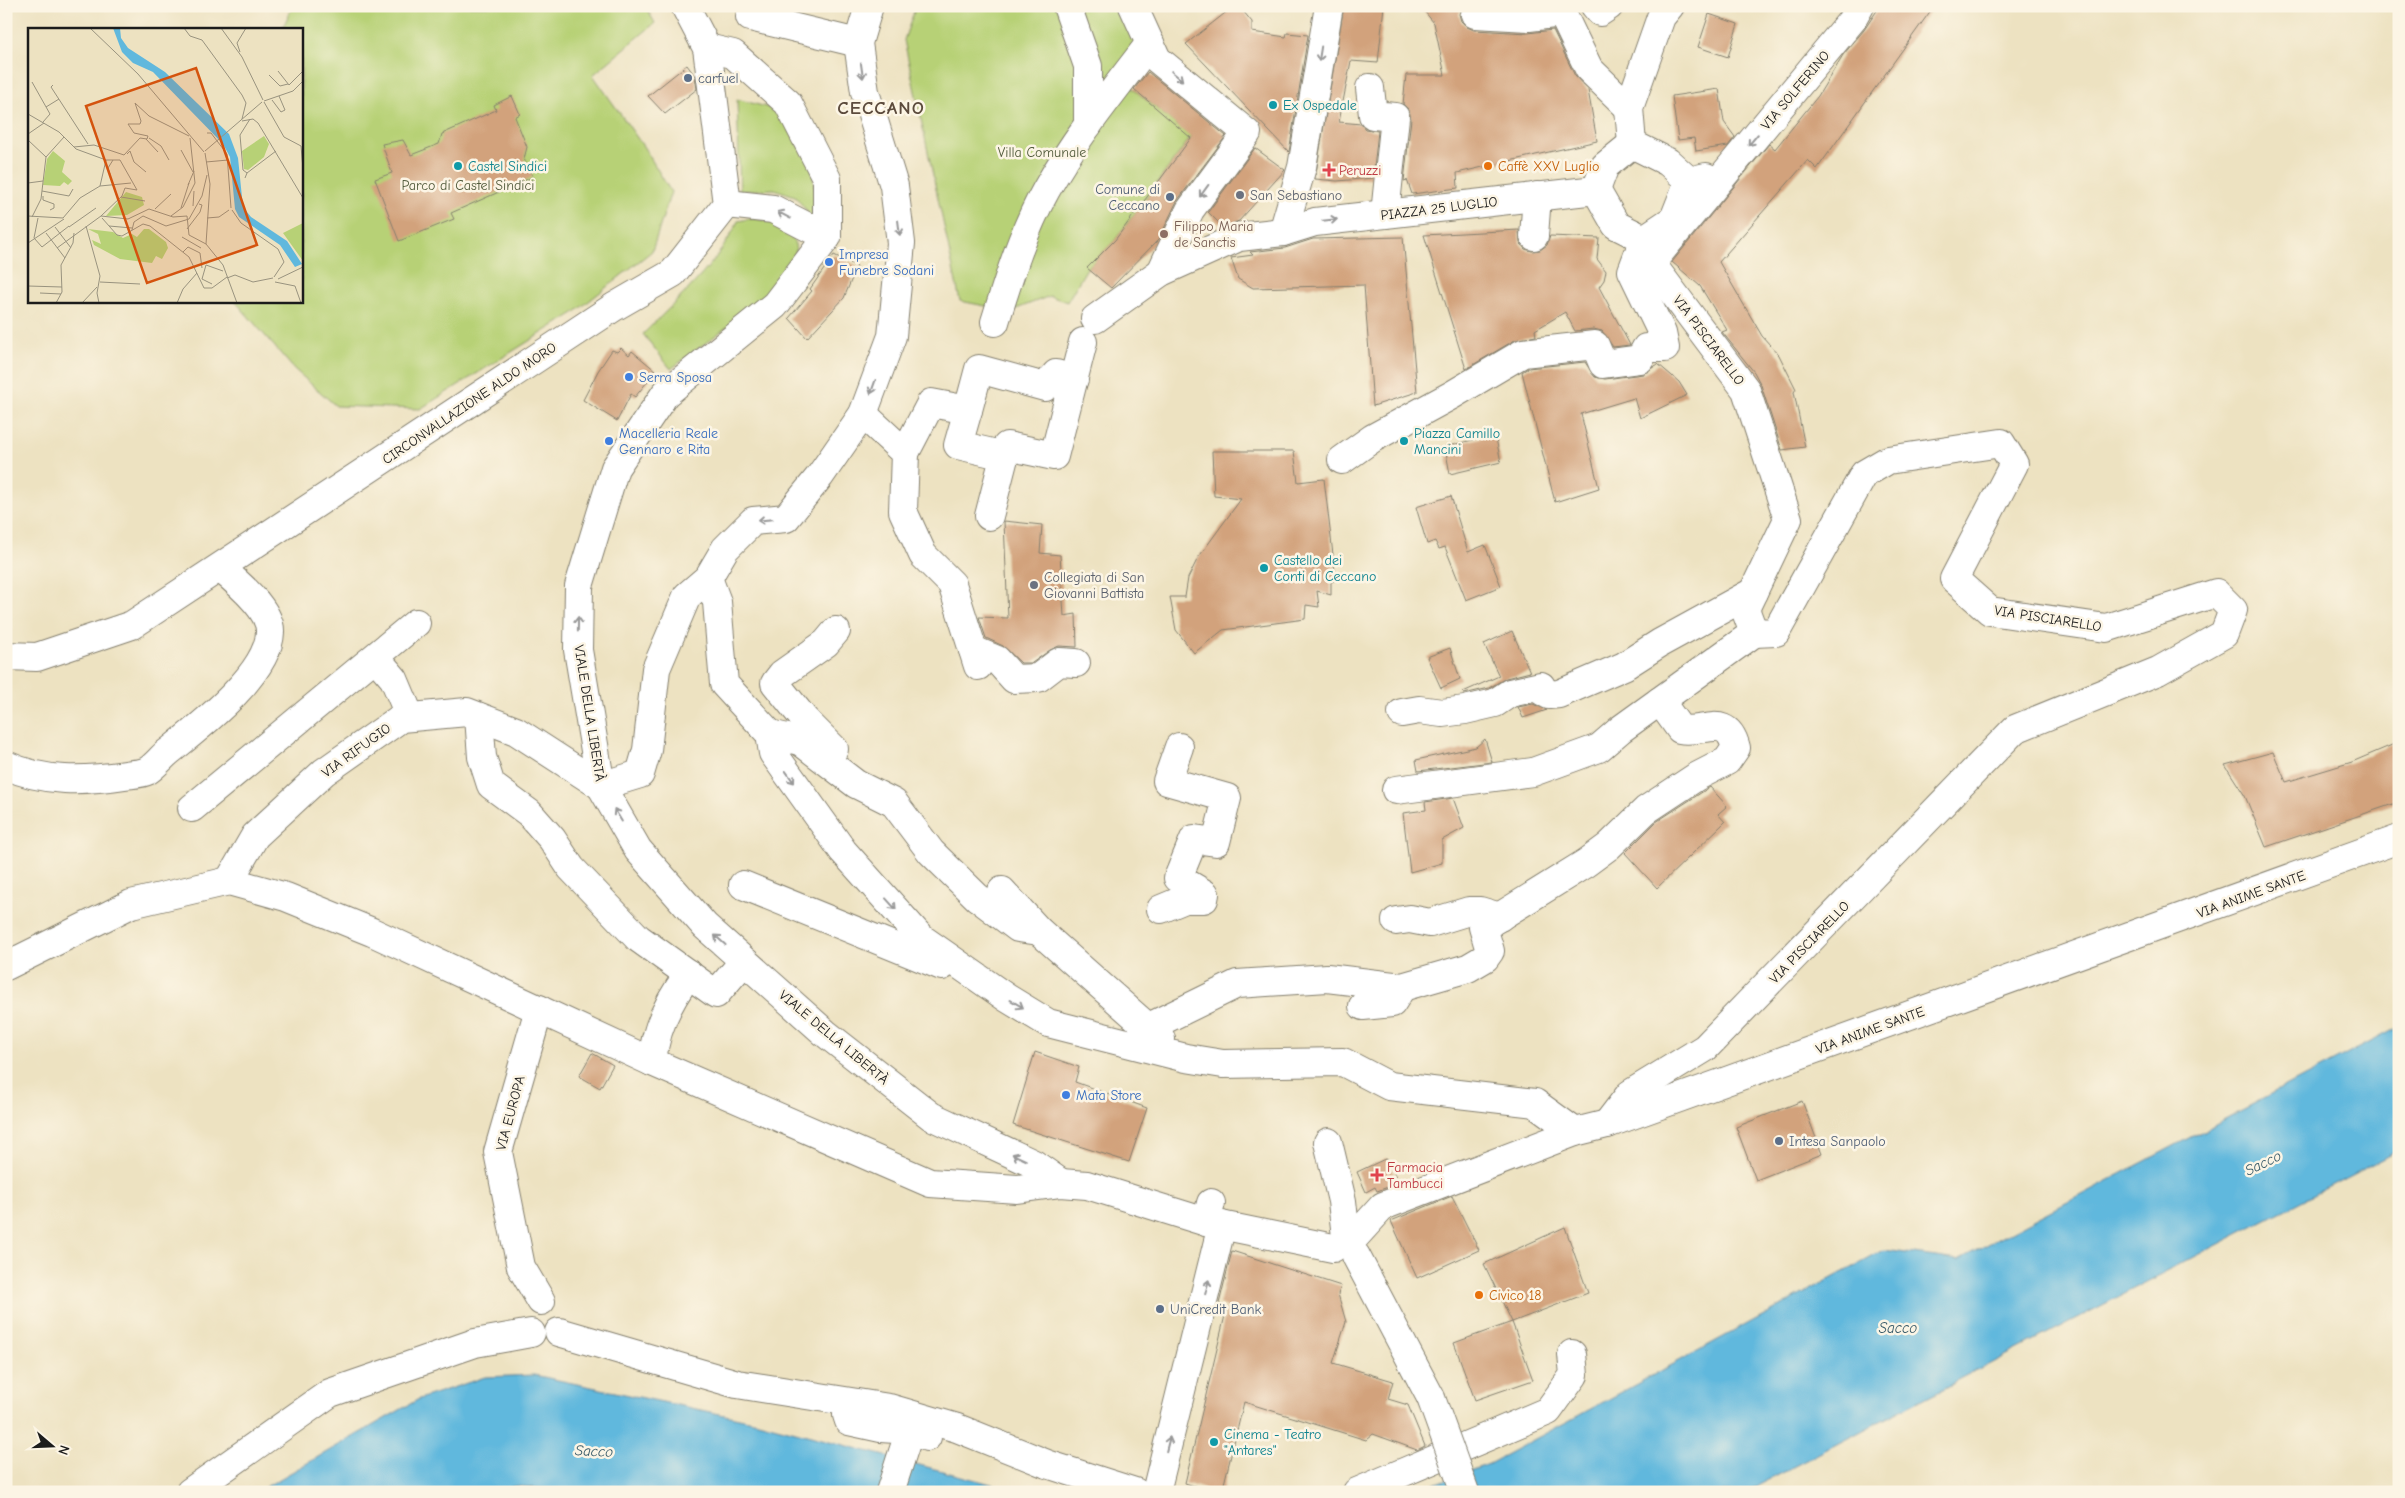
<svg xmlns="http://www.w3.org/2000/svg" width="2405" height="1498" font-family="'Comic Neue',sans-serif">
  <rect width="100%" height="100%" fill="#fcf5e5"/>
  <filter id="ink" filterUnits="userSpaceOnUse"><feTurbulence type="fractalNoise" baseFrequency=".02" numOctaves="2"/><feDisplacementMap in="SourceGraphic" scale="10" xChannelSelector="R" yChannelSelector="G"/><feConvolveMatrix kernelMatrix="1 2 1 2 8 2 1 2 1" color-interpolation-filters="sRGB"/></filter>
  <filter id="wash" filterUnits="userSpaceOnUse"><feTurbulence type="fractalNoise" baseFrequency=".0096" numOctaves="4" result="noise"/><feDisplacementMap in="SourceGraphic" scale="20" xChannelSelector="R" yChannelSelector="G"/><feGaussianBlur stdDeviation="1.12" result="paint"/><feColorMatrix in="noise" values="0 0 0 0 0 0 0 0 0 0 0 0 0 0 0 0 0 1.4 0 .05"/><feComposite in="paint" operator="in"/></filter>
  <g filter="url(#wash)">
    <rect width="100%" height="100%" fill="#ede2c1"/>
    <g fill="#b7d176" stroke="#6a7649">
      <path d="M293 6H645L655 23 593 75 645 149 671 192 652 251 574 313 420 409 336 406 294 369 235 301H301V29H282Z"/>
      <path d="M916 6H1120L1149 66 1132 88 1191 137 1115 240 1087 268 1067 302 1050 296 1011 311 960 301 904 40Z"/>
      <path d="M737 99 777 110 812 167 815 193 812 218 795 196 774 189 740 191Z"/>
      <path d="M749 219C765 219 787 224 794 242 797 247 795 256 795 262L767 297 671 369 643 334C678 299 717 266 738 221Z"/>
    </g>
    <g fill="#60b8dd" stroke="#3e6a7c">
      <path d="M2399 1027V1150L1745 1492H1411L1489 1464 1884 1250 1958 1260Z"/>
      <path d="M534 1375 758 1422 1021 1492H584L515 1486 495 1492H257L419 1399 485 1377Z"/>
    </g>
    <g id="blocks">
      <g fill="#d2a27b">
        <path d="M1234 6H1239L1252 22V32L1286 37 1287 33 1308 35 1289 152 1186 44Z"/>
        <path d="M1344 6H1384L1378 63 1351 61 1339 122 1361 124 1365 129 1378 131 1373 178 1337 181 1315 179Z"/>
        <path d="M1420 6H1462L1459 14 1461 21 1467 27 1474 30 1528 33 1553 30 1575 76 1588 90 1597 141 1457 173 1458 188 1412 194 1407 180 1404 181 1411 119 1409 110 1403 104 1406 75H1445L1434 23Z"/>
        <path d="M1880 6H1934L1817 169 1808 160 1719 262 1762 336 1779 355 1796 389 1794 392 1805 447 1782 450 1761 385 1754 372 1722 332 1727 330 1700 286 1672 262 1769 144 1775 149 1818 96 1843 55 1864 30Z"/>
        <path d="M1709 14 1738 24 1728 57 1698 47Z"/>
        <path d="M687 65 695 76 697 89 665 114 648 96Z"/>
        <path d="M1148 72 1226 136 1177 201 1159 239 1111 288 1087 268 1115 240 1191 138 1134 89Z"/>
        <path d="M1719 89 1724 122 1735 137 1728 146 1696 151 1694 138 1678 140 1672 96Z"/>
        <path d="M512 96 520 114 515 117 527 147 524 159 533 177 451 213 454 219 399 241 375 179 392 173 382 144 403 140 411 155 439 144 442 134 496 110 494 105Z"/>
        <path d="M1255 148 1285 170 1239 221 1223 227 1208 212Z"/>
        <path d="M1519 230 1520 243 1525 249 1532 251 1540 250 1547 245 1550 236 1599 238 1597 259 1606 271 1604 280 1599 287 1630 345 1613 347 1602 331 1593 329 1575 331 1565 312 1535 330 1536 336 1515 340 1466 369 1424 235Z"/>
        <path d="M1403 237 1417 392 1373 406 1364 285 1253 288 1238 279 1231 258 1253 255 1250 252 1285 248 1313 239Z"/>
        <path d="M834 255 857 266 844 298 807 338 789 318 812 291 810 289Z"/>
        <path d="M621 348 629 355 632 351 656 371 635 397 631 394 617 421 583 400 598 371 612 350 617 352Z"/>
        <path d="M1585 362 1595 377 1605 379 1643 374 1658 364 1679 382 1687 395 1640 418 1634 398 1581 414 1599 488 1555 502 1522 372 1528 368Z"/>
        <path d="M1495 434 1501 462 1450 474 1445 447Z"/>
        <path d="M1212 451H1294L1298 482 1324 479 1336 580 1331 582V595L1317 591 1319 607 1306 605 1305 619 1223 630 1194 653 1176 630 1170 597H1185L1188 578 1198 558 1241 499 1214 496Z"/>
        <path d="M1451 496 1468 552 1485 545 1501 586 1466 600 1445 547 1439 549 1435 541 1427 544 1416 507Z"/>
        <path d="M1004 521 1042 525 1040 553 1060 555 1064 616 1076 614 1077 647 1059 646 1050 650 1032 663H1021L1003 646 986 638 979 617 1008 618Z"/>
        <path d="M1512 631 1530 672 1506 678 1489 688 1464 694 1463 692 1499 676 1484 644Z"/>
        <path d="M1450 648 1460 679 1441 688 1427 657Z"/>
        <path d="M1533 704 1547 710 1523 718 1518 707Z"/>
        <path d="M1485 739 1492 762 1418 771 1416 760 1476 747Z"/>
        <path d="M2399 742V802L2266 847 2245 796 2225 765 2273 752 2286 782 2352 762Z"/>
        <path d="M1710 787 1727 806 1718 814 1725 822 1657 888 1625 853 1656 822Z"/>
        <path d="M1453 798 1464 828 1442 840V863L1410 872 1403 813 1426 810 1425 802Z"/>
        <path d="M1035 1052 1079 1067 1075 1082 1147 1108 1129 1162 1013 1125Z"/>
        <path d="M592 1053 613 1065 600 1088 579 1076Z"/>
        <path d="M1802 1101 1822 1154 1756 1180 1736 1127Z"/>
        <path d="M1387 1158 1399 1183 1377 1191 1375 1187 1366 1192 1357 1172Z"/>
        <path d="M1452 1196 1479 1250 1417 1278 1391 1221Z"/>
        <path d="M1565 1227 1588 1293 1512 1322 1484 1264Z"/>
        <path d="M1232 1251 1341 1286 1338 1294 1346 1322 1333 1363 1393 1381 1388 1399 1408 1405 1425 1446 1417 1450 1373 1434 1366 1440 1244 1402 1222 1492H1214L1185 1483 1227 1307 1219 1304Z"/>
        <path d="M1512 1322 1533 1380 1475 1400 1454 1343Z"/>
      </g>
    </g>
  </g>
  <g filter="url(#ink)">
    <use href="#blocks" fill-opacity="0" stroke="#847f6e" stroke-width="1"/>
    <g fill="none" stroke-linecap="round" stroke-linejoin="round">
      <defs>
        <g id="minor">
          <path d="M1067 6 1088 66V125"/>
          <path d="M1133 6 1157 59 1247 133 1190 210 1161 272"/>
          <path d="M1595 6 1600 12 1609 6"/>
          <path d="M1475 14 1529 17 1562 13 1589 69 1629 108"/>
          <path d="M750 17 858 43"/>
          <path d="M707 48 733 54 788 103 827 179V237L775 305 665 394 615 468 579 586 578 650 601 786 638 850 705 926 825 1033 931 1116 1034 1164 1061 1183"/>
          <path d="M1370 88 1373 115 1395 117 1385 214"/>
          <path d="M1632 144 1629 108 1661 17 1670 6"/>
          <path d="M1632 144 1668 162 1689 181 1706 177"/>
          <path d="M1596 190 1616 225 1644 239 1674 219 1689 181"/>
          <path d="M1596 190 1605 166 1632 144"/>
          <path d="M727 204 773 209 827 237"/>
          <path d="M1283 232 1302 167 1329 6"/>
          <path d="M1534 236 1537 196"/>
          <path d="M1095 319 1161 272 1239 237 1283 232 1315 222 1596 190"/>
          <path d="M995 322C1009 277 1023 231 1046 190 1075 138 1114 90 1150 43"/>
          <path d="M968 410 958 445 1005 456"/>
          <path d="M863 414 905 453 903 511 923 555 952 584 978 666"/>
          <path d="M905 453 931 403 968 410 979 369 1045 387 1056 374 1074 379"/>
          <path d="M1342 460 1373 438 1452 395 1523 353 1595 345 1603 364 1640 359 1646 348H1665L1662 333 1632 271 1644 239"/>
          <path d="M989 516 1007 446 1054 456 1083 342"/>
          <path d="M708 578 717 602 724 684 770 734 773 753 843 851 921 938 1007 998 1048 1023 1186 1058 1223 1064 1343 1062 1389 1086 1535 1103 1575 1132"/>
          <path d="M973 650 997 660 1014 679 1038 678 1059 662 1076 663"/>
          <path d="M6 656 37 657 132 625 614 307 673 273 727 204 707 48 685 6"/>
          <path d="M376 658 394 679 410 717"/>
          <path d="M1402 713 1419 710 1442 713 1465 710 1495 703 1510 693 1541 686 1542 691 1549 695 1559 694 1624 666 1660 643 1753 592"/>
          <path d="M479 717 482 757 491 785 529 813 552 839 571 868 638 938 716 994 744 961"/>
          <path d="M770 734 800 741 856 784 894 803 931 852 977 897 1018 928 1039 931"/>
          <path d="M834 749 805 720 775 683 782 674 826 643 836 631"/>
          <path d="M6 765C44 783 85 781 125 775 131 774 141 774 147 771 154 767 160 759 167 753 198 728 269 674 270 632 271 610 236 581 220 568"/>
          <path d="M1396 790 1533 772 1599 748 1621 729 1754 633"/>
          <path d="M192 808 416 623"/>
          <path d="M229 881 255 836 324 772 401 718 467 712 516 731 601 786 640 774 647 750 656 669 687 596 708 578 725 549 753 521 786 518 820 476 863 414 892 336 901 243 894 186 865 92 858 43 869 6"/>
          <path d="M743 885 942 966"/>
          <path d="M1002 891 1039 931 1161 1039"/>
          <path d="M1161 909 1185 899H1204L1205 894 1178 878 1194 839 1216 842 1227 798 1167 781 1179 747"/>
          <path d="M1396 921 1410 919 1430 923 1469 911H1480L1500 917"/>
          <path d="M1363 1006 1392 1003 1402 987"/>
          <path d="M539 1009 498 1152 521 1267 541 1301"/>
          <path d="M1147 1028 1237 984 1327 978 1402 987 1468 968 1485 958 1490 951 1483 927 1586 863 1609 846 1646 810 1696 777 1727 761 1736 748C1727 712 1704 734 1680 729L1660 701"/>
          <path d="M652 1062C655 1029 669 1000 689 974"/>
          <path d="M1607 1124 1630 1094 1705 1048 2015 729 2158 671 2224 634 2233 610 2216 593 2106 628 1990 611 1954 579 2014 464 2001 443 1888 460 1864 474 1776 632 1754 633 1745 609 1788 519 1746 390 1651 263 1852 20 1860 6"/>
          <path d="M1328 1142 1342 1201 1346 1237"/>
          <path d="M1206 1222 1211 1203"/>
          <path d="M559 1332 737 1384 889 1408 957 1428 1047 1464 1135 1492"/>
          <path d="M878 1420 853 1413 847 1415 849 1421 881 1428 910 1430"/>
          <path d="M190 1492 330 1393 475 1343 531 1333"/>
          <path d="M890 1492 910 1430 927 1437"/>
          <path d="M1156 1492 1222 1225"/>
          <path d="M1357 1492 1548 1411 1574 1375 1572 1354"/>
        </g>
        <g id="major">
          <path d="M6 966 131 904 229 881 286 897 372 932 652 1062 930 1183 1017 1189 1061 1183 1087 1185 1206 1222 1333 1248"/>
          <path d="M1353 1239 1383 1206 1575 1132 1607 1124 2399 839"/>
          <path d="M1356 1256 1431 1398"/>
        </g>
      </defs>
      <use href="#minor" stroke="#847f6e" stroke-width="30"/>
      <use href="#major" stroke="#847f6e" stroke-width="30"/>
      <use href="#minor" stroke="#fff" stroke-width="28"/>
      <use href="#major" stroke="#fff" stroke-width="28"/>
      <defs>
        <path id="major-bridge" d="M1431 1398 1465 1492"/>
      </defs>
      <use href="#major-bridge" stroke="#847f6e" stroke-width="30" stroke-linecap="butt"/>
      <use href="#major-bridge" stroke="#fff" stroke-width="28"/>
    </g>
    <defs><path id="oneway-shaft" d="M-6 0H5M1.5-3L5.5 0L1.5 3" fill="none" stroke-width="1.6" stroke-linecap="round" stroke-linejoin="round" transform="scale(1.25)"/></defs>
    <g stroke="#999">
      <use href="#oneway-shaft" transform="translate(1320 54) rotate(99)"/>
      <use href="#oneway-shaft" transform="translate(862 71) rotate(82)"/>
      <use href="#oneway-shaft" transform="translate(1177 76) rotate(40)"/>
      <use href="#oneway-shaft" transform="translate(1753 140) rotate(130)"/>
      <use href="#oneway-shaft" transform="translate(1204 191) rotate(126)"/>
      <use href="#oneway-shaft" transform="translate(784 215) rotate(-152)"/>
      <use href="#oneway-shaft" transform="translate(1330 220) rotate(-6)"/>
      <use href="#oneway-shaft" transform="translate(899 228) rotate(83)"/>
      <use href="#oneway-shaft" transform="translate(873 387) rotate(110)"/>
      <use href="#oneway-shaft" transform="translate(765 520) rotate(175)"/>
      <use href="#oneway-shaft" transform="translate(578 624) rotate(-89)"/>
      <use href="#oneway-shaft" transform="translate(790 777) rotate(54)"/>
      <use href="#oneway-shaft" transform="translate(618 815) rotate(-121)"/>
      <use href="#oneway-shaft" transform="translate(891 904) rotate(48)"/>
      <use href="#oneway-shaft" transform="translate(720 940) rotate(-138)"/>
      <use href="#oneway-shaft" transform="translate(1017 1004) rotate(31)"/>
      <use href="#oneway-shaft" transform="translate(1019 1157) rotate(-155)"/>
      <use href="#oneway-shaft" transform="translate(1207 1287) rotate(-76)"/>
      <use href="#oneway-shaft" transform="translate(1168 1444) rotate(-76)"/>
    </g>
  </g>
  <g fill="#5c6f8a" stroke="#fcf5e5" stroke-width="2">
    <circle cx="688" cy="78" r="5"/>
    <circle cx="1170" cy="197" r="5"/>
    <circle cx="1779" cy="1141" r="5"/>
    <circle cx="1160" cy="1309" r="5"/>
  </g>
  <g fill="#0f9aa8" stroke="#fcf5e5" stroke-width="2">
    <circle cx="1273" cy="105" r="5"/>
    <circle cx="458" cy="166" r="5"/>
    <circle cx="1404" cy="441" r="5"/>
    <circle cx="1264" cy="568" r="5"/>
    <circle cx="1214" cy="1442" r="5"/>
  </g>
  <g fill="#e8710a" stroke="#fcf5e5" stroke-width="2">
    <circle cx="1488" cy="166" r="5"/>
    <circle cx="1479" cy="1295" r="5"/>
  </g>
  <g fill="#e0444e" stroke="#fcf5e5" stroke-width="2">
    <path d="M1326.5 162.5h5v5h5v5h-5v5h-5v-5h-5v-5h5z"/>
    <path d="M1374.5 1167.5h5v5h5v5h-5v5h-5v-5h-5v-5h5z"/>
  </g>
  <g fill="#6b7280" stroke="#fcf5e5" stroke-width="2">
    <circle cx="1240" cy="195" r="5"/>
    <circle cx="1034" cy="585" r="5"/>
  </g>
  <circle fill="#8d6e63" stroke="#fcf5e5" stroke-width="2" cx="1164" cy="234" r="5"/>
  <g fill="#3f7fe0" stroke="#fcf5e5" stroke-width="2">
    <circle cx="829" cy="262" r="5"/>
    <circle cx="629" cy="377" r="5"/>
    <circle cx="609" cy="441" r="5"/>
    <circle cx="1066" cy="1095" r="5"/>
  </g>
  <g text-anchor="middle" stroke-width="5" stroke-linejoin="round" paint-order="stroke">
    <g font-size="14" fill="#4e5e75" stroke="#fcf5e5" text-anchor="start">
      <text x="698" y="83">carfuel</text>
      <text x="1160" y="194" text-anchor="end">Comune di<tspan x="1160" dy="16">Ceccano</tspan></text>
      <text x="1789" y="1146">Intesa Sanpaolo</text>
      <text x="1170" y="1314">UniCredit Bank</text>
    </g>
    <g font-size="14" fill="#1c1c1c" stroke="#fcf5e5">
      <text transform="translate(1795 90) rotate(-50)" y="5">VIA SOLFERINO</text>
      <text transform="translate(1439 208) rotate(-7)" y="5">PIAZZA 25 LUGLIO</text>
      <text transform="translate(1709 340) rotate(53)" y="5">VIA PISCIARELLO</text>
      <text transform="translate(469 403) rotate(-34)" y="5">CIRCONVALLAZIONE ALDO MORO</text>
      <text transform="translate(2048 618) rotate(9)" y="5">VIA PISCIARELLO</text>
      <text transform="translate(590 713) rotate(81)" y="5">VIALE DELLA LIBERTÀ</text>
      <text transform="translate(356 750) rotate(-36)" y="5">VIA RIFUGIO</text>
      <text transform="translate(2251 894) rotate(-20)" y="5">VIA ANIME SANTE</text>
      <text transform="translate(1809 942) rotate(-46)" y="5">VIA PISCIARELLO</text>
      <text transform="translate(1870 1030) rotate(-20)" y="5">VIA ANIME SANTE</text>
      <text transform="translate(834 1037) rotate(40)" y="5">VIALE DELLA LIBERTÀ</text>
      <text transform="translate(510 1113) rotate(-75)" y="5">VIA EUROPA</text>
    </g>
    <g font-size="14" fill="#0d838f" stroke="#fcf5e5" text-anchor="start">
      <text x="1283" y="110">Ex Ospedale</text>
      <text x="468" y="171">Castel Sindici</text>
      <text x="1414" y="438">Piazza Camillo<tspan x="1414" dy="16">Mancini</tspan></text>
      <text x="1274" y="565">Castello dei<tspan x="1274" dy="16">Conti di Ceccano</tspan></text>
      <text x="1224" y="1439">Cinema - Teatro<tspan x="1224" dy="16">"Antares"</tspan></text>
    </g>
    <g font-size="14" fill="#525b3c" stroke="#fcf5e5">
      <text x="1042" y="157">Villa Comunale</text>
      <text x="468" y="190">Parco di Castel Sindici</text>
    </g>
    <g font-size="14" fill="#c56008" stroke="#fcf5e5" text-anchor="start">
      <text x="1498" y="171">Caffè XXV Luglio</text>
      <text x="1489" y="1300">Civico 18</text>
    </g>
    <g font-size="14" fill="#be3a42" stroke="#fcf5e5" text-anchor="start">
      <text x="1339" y="175">Peruzzi</text>
      <text x="1387" y="1172">Farmacia<tspan x="1387" dy="16">Tambucci</tspan></text>
    </g>
    <g font-size="14" fill="#5b616d" stroke="#fcf5e5" text-anchor="start">
      <text x="1250" y="200">San Sebastiano</text>
      <text x="1044" y="582">Collegiata di San<tspan x="1044" dy="16">Giovanni Battista</tspan></text>
    </g>
    <g font-size="14" fill="#785e54" stroke="#fcf5e5" text-anchor="start">
      <text x="1174" y="231">Filippo Maria<tspan x="1174" dy="16">de Sanctis</tspan></text>
    </g>
    <g font-size="14" fill="#366cbe" stroke="#fcf5e5" text-anchor="start">
      <text x="839" y="259">Impresa<tspan x="839" dy="16">Funebre Sodani</tspan></text>
      <text x="639" y="382">Serra Sposa</text>
      <text x="619" y="438">Macelleria Reale<tspan x="619" dy="16">Gennaro e Rita</tspan></text>
      <text x="1076" y="1100">Mata Store</text>
    </g>
    <g font-size="15" font-style="italic" fill="#375a69" stroke="#fcf5e5">
      <text transform="translate(2263 1163) rotate(-26)" y="5">Sacco</text>
      <text x="1898" y="1333">Sacco</text>
      <text transform="translate(594 1451) rotate(2)" y="5">Sacco</text>
    </g>
    <g font-size="19" font-weight="bold" letter-spacing="1" fill="#5c4b3d" stroke="#fcf5e5">
      <text x="881" y="114">CECCANO</text>
    </g>
  </g>
  <g transform="translate(28 28)">
    <rect width="275" height="275" fill="#ede2c1"/>
    <path d="M236 108 241 116 236 129 220 142 216 141 214 123ZM25 123 37 133 34 144 44 153 40 157 36 154 32 158 15 157 19 131ZM98 164 114 169 116 177 99 187 78 188ZM275 195V233L255 205ZM60 201 85 204 95 210 104 206 109 209 116 201H121L138 214 140 220 134 231 128 228 124 235 92 231 66 217 64 212 73 216 70 206Z" fill="#b7d176"/>
    <path d="M85 0H92L93 10 100 20 137 44 201 106 210 130 215 179 223 189 259 213 274 236 267 239 252 217 211 189 207 181 202 129 195 116 125 44 105 35 94 24Z" fill="#60b8dd"/>
    <path fill="none" stroke="#99937f" stroke-width="1" d="M62 0 110 46 176 124M156 0 162 8 174 12 214 67 218 75 214 91M193 0 214 29 235 72M212 24 209 15 218 0M250 43 261 57 275 43M241 47 252 58 260 56M4 54 22 86 15 94M25 57 23 59 60 116M244 72 253 84 257 82 251 68M236 73 265 63 275 53M236 74 256 109 273 118 275 141M18 79 31 71M0 86 31 104 48 121 78 132H92M214 93 225 91 230 95 275 170M179 105H183L199 126 203 180M0 106 16 95M121 110 133 118 141 132M118 111 130 124M0 112 18 129M46 119 66 117 96 127 112 110 119 111 120 108 106 105 100 96H112L113 93 107 75 121 88 161 108M153 122 165 144M177 123 234 74M177 125 182 156 178 216 195 237 209 275M99 126 102 123 106 134 118 144M92 132 109 162M178 134 200 132M219 145 215 142 212 107 222 91M82 146 80 140 85 132M217 150 219 145 248 123M0 155 15 153M160 157 166 143M72 158 103 155M72 158 78 132M14 163 41 168 45 161M15 168V172L26 176V180L22 182M93 169 117 173M165 178 166 163M153 180 161 155M127 181 143 166M204 182 213 195 250 221 256 234 246 249M0 188 35 190M73 188 94 168 97 160 109 162M143 188 155 179 167 155 162 110M4 189 13 171 18 129 36 109M35 190 52 170 72 158M74 190 89 207 94 208 115 196 122 198 161 229 176 260H184L199 249M179 190 191 189 201 182M58 198 72 248 69 265 71 275M81 198 104 200M27 199 43 220M41 199 68 180M159 201 172 184 174 177 171 176M104 202 106 194 115 188 138 198 161 191 174 168 179 147M18 205 37 230M154 209 173 220M6 210 14 219 41 198M6 210 10 190M0 215 36 191M29 220 73 188 100 191 121 181 145 189 159 188 161 207 178 216M155 224 160 219 172 225 174 240M199 250 207 247 225 254 245 250M250 251 275 239M72 254 112 256M247 254 267 258 273 275M184 256 174 251 178 237 195 243M0 258 34 259M12 265 33 266M28 275 34 264 33 237 45 215 46 205M54 275 69 259M149 275 155 261 169 245"/>
    <path fill="#d4530e" fill-opacity="0.15" stroke="#d4530e" stroke-width="2.5" d="M168 40 229 217 119 255 58 78Z"/>
    <rect width="275" height="275" fill="none" stroke="#1c1c1c" stroke-width="2.5"/>
  </g>
  <rect width="2405" height="1498" fill="none" stroke="#fcf5e5" stroke-width="25"/>
  <g transform="translate(52 1446) rotate(109)" stroke="#fcf5e5" stroke-width="4" paint-order="stroke">
  <path d="M0-4L9 19L0 12L-9 19Z" fill="#1c1c1c"/>
  <text y="-8" font-size="14" font-weight="bold" text-anchor="middle" fill="#1c1c1c">N</text>
  </g>
</svg>
